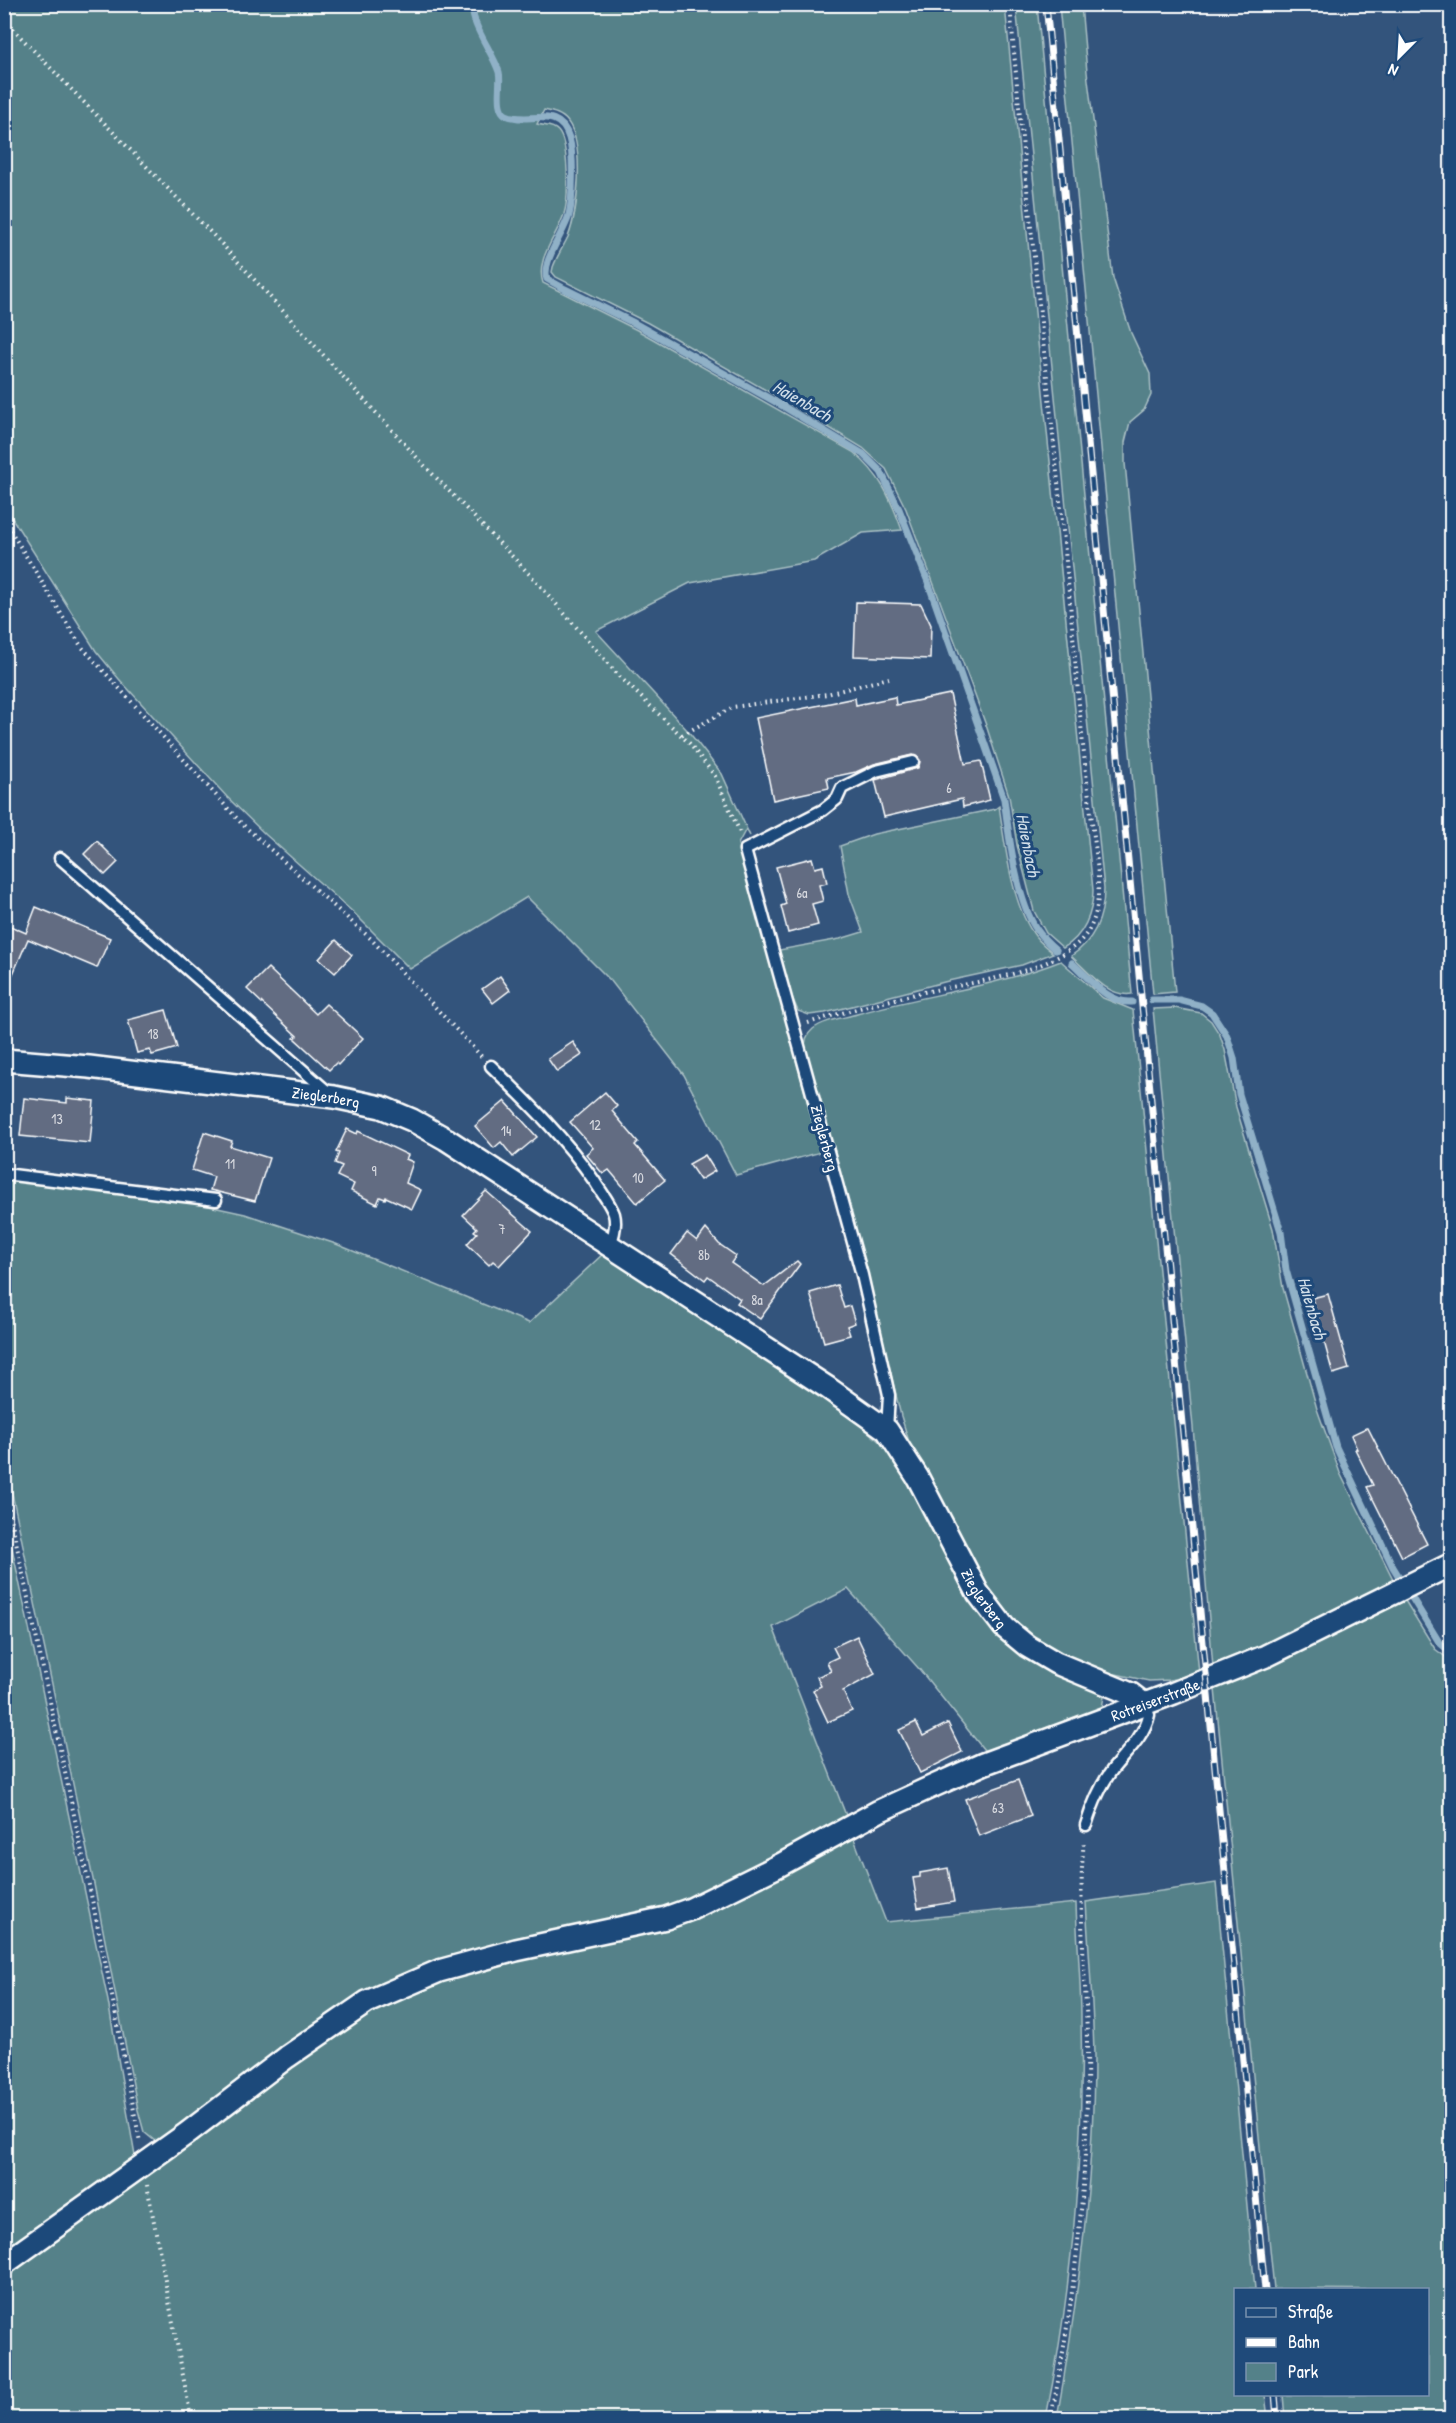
<svg xmlns="http://www.w3.org/2000/svg" width="1456" height="2423" font-family="'Patrick Hand',sans-serif">
  <rect width="100%" height="100%" fill="#33547c"/>
  <filter id="ink" filterUnits="userSpaceOnUse"><feTurbulence type="fractalNoise" baseFrequency=".0167" numOctaves="2"/><feDisplacementMap in="SourceGraphic" scale="12" xChannelSelector="R" yChannelSelector="G"/><feConvolveMatrix kernelMatrix="1 2 1 2 8 2 1 2 1" color-interpolation-filters="sRGB"/></filter>
  <g filter="url(#ink)">
    <g fill="#548189" stroke="#aac0c4" stroke-width="1.5">
      <path d="M4 5H1005C1032 300 1066 594 1093 890 1093 913 1084 936 1063 948L1046 933 1034 911 1017 845 1009 796 987 728 906 509 886 469 863 448 785 401 648 323 556 277 552 272 553 267C557 256 563 247 568 237 578 212 585 145 568 122 562 114 553 112 544 110L537 124C544 126 553 125 558 131 569 143 569 198 564 214 557 236 535 259 543 283L637 330 853 452C881 475 890 497 902 530L863 533 814 561 690 583 596 631 688 731 722 774 750 836 746 829 738 844 821 1152 736 1175 684 1075 611 981 527 897 410 969 354 913 266 835 227 797 119 679 96 651 5 507Z"/>
      <path d="M1016 5H1037L1132 994C1108 998 1088 971 1071 956 1095 940 1104 917 1104 889Z"/>
      <path d="M1059 5H1081L1087 72 1113 278 1131 333 1150 374 1151 395 1144 410 1130 422 1125 442V463L1175 992 1153 994Z"/>
      <path d="M999 806C1005 844 1011 901 1033 933 1038 941 1046 947 1053 953L1022 965 948 981 825 1013 809 1015 798 1011 792 997 779 950 840 939 863 932 849 894 840 846 874 834 995 809Z"/>
      <path d="M1061 961 1103 998 1133 1010 1199 1673 1170 1680 1149 1681 1106 1672 1047 1650 1012 1623 988 1594 910 1445 901 1416 868 1279 805 1049C805 1041 806 1035 813 1029 824 1020 844 1018 857 1014 924 995 995 987 1061 961Z"/>
      <path d="M1175 1008 1201 1013 1211 1021 1220 1035 1225 1050 1236 1107 1273 1229 1283 1288 1317 1409 1340 1473 1394 1581 1312 1623 1213 1667 1193 1427 1153 1009Z"/>
      <path d="M4 1179 190 1202 245 1214 336 1244 529 1323 603 1254 815 1392 857 1422 881 1443 898 1465 917 1496 963 1586 982 1615 1006 1641 1100 1692 1104 1697 1102 1707 1096 1713 993 1752 984 1750 920 1670 848 1589 773 1627 847 1818 713 1889 663 1910 428 1965 394 1978 354 1999 167 2135 155 2141 144 2132 138 2110 94 1884 5 1460Z"/>
      <path d="M4 1510 108 2001 135 2156 130 2164 4 2256Z"/>
      <path d="M1404 1599 1435 1649 1451 1661V2418H1285L1283 2395 1428 2394V2290L1274 2289 1215 1689 1342 1632Z"/>
      <path d="M853 1836 886 1922 1076 1903C1077 1942 1081 1981 1081 2021 1084 2154 1072 2288 1046 2418H5L4 2274 334 2033 405 1991 516 1959 659 1929Z"/>
      <path d="M1216 1883 1255 2289 1236 2290V2394L1265 2395 1268 2418H1057C1078 2299 1094 2178 1094 2056 1093 2005 1089 1953 1086 1902Z"/>
    </g>
    <g fill="none" stroke-linecap="round" stroke-linejoin="round">
      <g stroke="#90b1c7" stroke-width="7">
        <path d="M473 4C469 23 493 52 499 72 502 83 494 108 506 115 527 125 559 104 569 138 574 154 573 199 569 215 564 233 541 262 547 279L565 289 634 323 781 405 863 454 881 472 899 509 928 582 1004 799C1009 835 1016 900 1037 930 1042 937 1049 944 1056 950"/>
        <path d="M1072 963C1089 978 1108 1004 1132 1002"/>
        <path d="M1152 1000H1179L1202 1006 1212 1013 1227 1036 1234 1058 1239 1094 1281 1232 1286 1270 1336 1447 1393 1567 1439 1642 1452 1653"/>
      </g>
    </g>
    <g fill="#626c82" stroke="#fff" stroke-width="1.5">
      <path d="M856 602 921 604 931 625 930 659 854 656Z"/>
      <path d="M950 694 965 764 981 761 990 800 963 807 962 799 884 817 875 780 918 768 920 760 912 755 874 764 856 772 827 778 829 788 773 800 756 718 855 698 856 705 895 697 896 705Z"/>
      <path d="M97 841 118 862 105 875 84 854Z"/>
      <path d="M812 858 815 868 823 866 827 883 819 885 823 901 812 904 818 925 788 933 781 906 786 904 776 867Z"/>
      <path d="M36 907 110 938 97 968 28 939 4 995V935L8 925 26 933Z"/>
      <path d="M336 940 352 955 335 973 319 959Z"/>
      <path d="M268 968 316 1014 326 1004 363 1038 338 1065 336 1063 329 1070 294 1038 297 1036 247 989Z"/>
      <path d="M500 976 510 990 493 1003 482 989Z"/>
      <path d="M166 1010 177 1048 152 1055 150 1050 137 1053 128 1020Z"/>
      <path d="M573 1042 582 1055 557 1072 548 1059Z"/>
      <path d="M605 1092 617 1106 612 1111 638 1142 635 1145 665 1180 637 1203 609 1170 603 1174 586 1154 593 1148 570 1122Z"/>
      <path d="M24 1098 67 1103V1098L94 1101 90 1143 20 1136Z"/>
      <path d="M505 1101 537 1137 513 1157 501 1142 494 1148 475 1126Z"/>
      <path d="M347 1129 357 1134 358 1131 408 1155 406 1159 413 1162 406 1183 421 1190 412 1209 386 1197 385 1199 380 1197 377 1204 351 1191 354 1184 337 1176 342 1166 335 1163 339 1153 336 1152Z"/>
      <path d="M204 1132 232 1141 230 1146 269 1158 255 1201 210 1190 214 1177 192 1170Z"/>
      <path d="M705 1155 715 1171 700 1180 689 1164Z"/>
      <path d="M486 1191 532 1231 499 1266 493 1261 489 1265 467 1244 477 1233 474 1231 477 1228 463 1215Z"/>
      <path d="M706 1229 719 1244 736 1256 731 1263 764 1286 797 1261 800 1264 760 1319 737 1303 740 1299 708 1276 705 1280 671 1254 687 1233 697 1241Z"/>
      <path d="M837 1285 844 1308 850 1306 855 1323 847 1326 850 1335 824 1342 810 1293Z"/>
      <path d="M1328 1294 1349 1369 1333 1374 1312 1298Z"/>
      <path d="M1366 1428H1368L1427 1544 1402 1557 1367 1487 1373 1485 1355 1449H1357L1351 1435Z"/>
      <path d="M857 1636 875 1674 843 1691 852 1711 828 1722 813 1690 821 1686 817 1677 831 1671 827 1662 838 1657 833 1647Z"/>
      <path d="M916 1722 923 1736 948 1723 962 1752 920 1773 899 1730Z"/>
      <path d="M1018 1780 1031 1816 979 1836 965 1799Z"/>
      <path d="M948 1868 954 1902 918 1908 913 1878 920 1877V1873Z"/>
    </g>
    <g fill="none" stroke-linecap="round" stroke-linejoin="round">
      <defs>
        <g id="service">
          <path d="M60 858 329 1093"/>
          <path d="M491 1066C528 1102 566 1139 595 1182 601 1192 610 1203 614 1214 617 1225 614 1235 610 1245"/>
          <path d="M4 1174 216 1200"/>
          <path d="M887 1430 889 1395 862 1275 745 850 823 810 837 799 842 788 876 771 913 762"/>
          <path d="M1086 1825C1092 1806 1100 1786 1112 1770 1126 1752 1144 1737 1149 1715L1144 1704"/>
        </g>
        <g id="minor">
          <path id="s1" d="M4 1060 89 1067 334 1097 381 1107 412 1120 446 1139 828 1388 887 1430 918 1478 978 1593 1004 1627 1027 1646 1056 1663 1131 1694 1144 1704"/>
          <path id="s2" d="M4 2264 186 2134 287 2057 367 2002 439 1971 516 1950 666 1918 691 1909 780 1865 879 1811 929 1788 983 1764 1174 1693 1266 1656 1452 1564"/>
        </g>
      </defs>
      <use href="#service" stroke="#fff" stroke-width="15"/>
      <use href="#minor" stroke="#fff" stroke-width="26"/>
      <g stroke="#fff" stroke-width="4" stroke-dasharray="1.5 4.5" stroke-linecap="butt">
        <path d="M4 20 219 241 422 463 536 581 619 676 689 743 715 776 741 835"/>
        <path d="M4 520 81 646 242 824 371 939 482 1057"/>
        <path d="M682 735 733 707 827 694 889 678"/>
        <path d="M808 1023C843 1012 879 1003 915 994 964 983 1057 975 1087 933 1095 921 1098 906 1098 892 1099 863 1093 834 1090 805 1084 760 1080 715 1076 670 1057 448 1028 227 1010 4"/>
        <path d="M4 1485 108 1975 140 2142"/>
        <path d="M147 2185 191 2418"/>
        <path d="M1051 2418C1075 2297 1089 2172 1087 2049 1087 1979 1077 1910 1084 1840"/>
      </g>
      <use href="#service" stroke="#1f4a7a" stroke-width="10"/>
      <use href="#minor" stroke="#1f4a7a" stroke-width="21"/>
      <defs>
        <g id="rail">
          <path d="M1046 4 1265 2290"/>
          <path d="M1275 2394 1277 2418"/>
        </g>
      </defs>
      <use href="#rail" stroke="#fff" stroke-width="7"/>
      <use href="#rail" stroke="#1f4a7a" stroke-width="4.5" stroke-dasharray="14" stroke-linecap="butt"/>
    </g>
  </g>
  <g text-anchor="middle" stroke-width="6" stroke-linejoin="round" paint-order="stroke">
    <g font-size="14" fill="#d8dae0">
      <text x="949" y="793">6</text>
      <text x="802" y="898">6a</text>
      <text x="153" y="1039">18</text>
      <text x="57" y="1124">13</text>
      <text x="595" y="1130">12</text>
      <text x="506" y="1136">14</text>
      <text x="230" y="1169">11</text>
      <text x="374" y="1176">9</text>
      <text x="638" y="1183">10</text>
      <text x="502" y="1234">7</text>
      <text x="704" y="1260">8b</text>
      <text x="757" y="1305">8a</text>
      <text x="998" y="1813">63</text>
    </g>
    <g font-size="16" fill="#fff" stroke="#1f4a7a">
      <text dy="6" stroke="none"><textPath href="#s1" startOffset="324">Zieglerberg</textPath></text>
      <text transform="translate(825 1138) rotate(75)" y="6">Zieglerberg</text>
      <text dy="6" stroke="none"><textPath href="#s1" startOffset="1176">Zieglerberg</textPath></text>
      <text dy="6" stroke="none"><textPath href="#s2" startOffset="1296">Rotreiserstraße</textPath></text>
    </g>
    <g font-size="18" font-style="italic" fill="#d1dee8" stroke="#1f4a7a">
      <text transform="translate(802 401) rotate(30)" y="6">Haienbach</text>
      <text transform="translate(1028 845) rotate(79)" y="6">Haienbach</text>
      <text transform="translate(1312 1308) rotate(74)" y="6">Haienbach</text>
    </g>
  </g>
  <rect width="1456" height="2423" fill="none" stroke="#1f4a7a" stroke-width="24"/>
  <rect x="12" y="12" width="1432" height="2399" fill="none" stroke="#fff" stroke-width="2" filter="url(#ink)"/>
  <rect x="1234" y="2288" width="195" height="108" fill="#1f4a7a" stroke="#7992af" stroke-width="1.5"/>
  <rect x="1246" y="2308" width="30" height="9" fill="#1f4a7a" stroke="#7992af" stroke-width="1.5"/>
  <text x="1288" y="2318" font-size="18" fill="#ffffff">Straße</text>
  <rect x="1246" y="2338" width="30" height="9" fill="#ffffff" stroke="#7992af" stroke-width="1.5"/>
  <text x="1288" y="2348" font-size="18" fill="#ffffff">Bahn</text>
  <rect x="1246" y="2363" width="30" height="18" fill="#548189" stroke="#7992af" stroke-width="1.5"/>
  <text x="1288" y="2378" font-size="18" fill="#ffffff">Park</text>
  <g transform="translate(1399 57) rotate(204)" stroke="#1f4a7a" stroke-width="4.5" paint-order="stroke">
  <path d="M0-4.5L10 22L0 15L-10 22Z" fill="#ffffff"/>
  <text y="-9" font-size="16" font-weight="bold" text-anchor="middle" fill="#ffffff">N</text>
  </g>
</svg>
